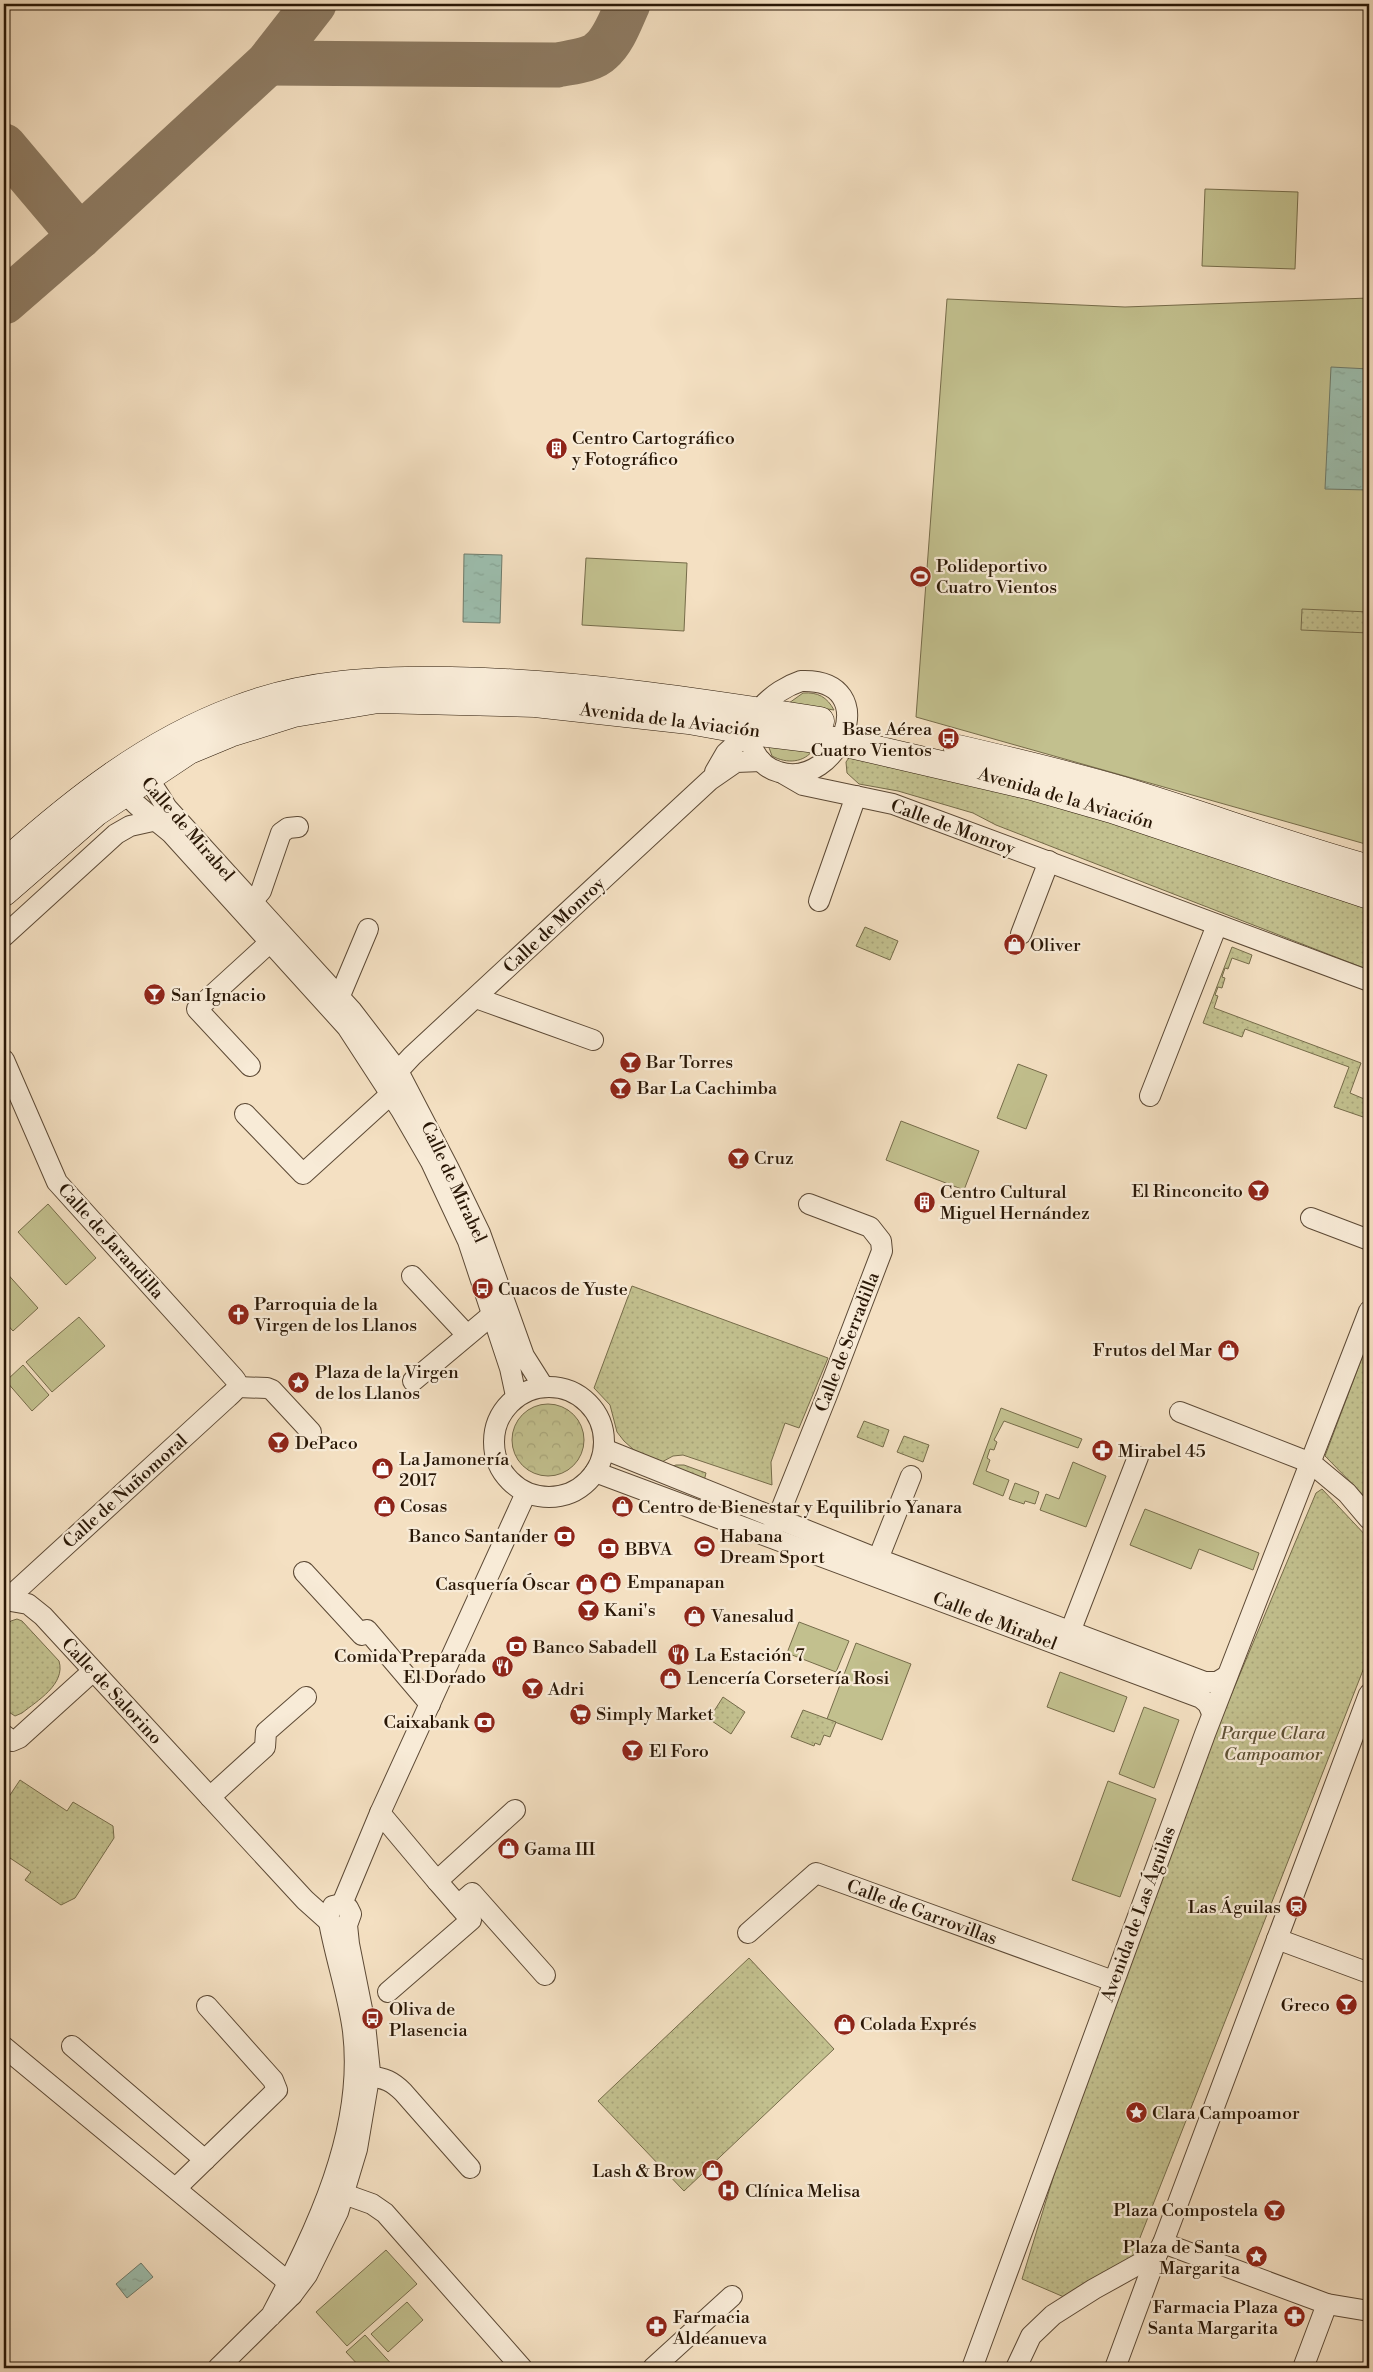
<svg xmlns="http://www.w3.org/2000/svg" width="1373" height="2372" font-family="'Libre Bodoni',serif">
  <defs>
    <pattern id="forest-crowns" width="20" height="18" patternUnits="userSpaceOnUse" patternTransform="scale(1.25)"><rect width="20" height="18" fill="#c2c08e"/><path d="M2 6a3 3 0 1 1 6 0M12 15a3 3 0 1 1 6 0" fill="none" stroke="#a7a479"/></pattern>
    <pattern id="park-dots" width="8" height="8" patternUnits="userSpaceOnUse" patternTransform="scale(1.25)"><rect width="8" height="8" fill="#c2c08e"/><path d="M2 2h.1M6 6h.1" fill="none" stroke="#a7a479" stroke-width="1.8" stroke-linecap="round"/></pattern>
    <pattern id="water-ripples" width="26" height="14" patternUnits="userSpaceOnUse" patternTransform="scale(1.25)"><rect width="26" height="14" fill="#9cbeae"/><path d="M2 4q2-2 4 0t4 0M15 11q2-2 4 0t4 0" fill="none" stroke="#86a394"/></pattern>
  </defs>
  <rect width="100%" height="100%" fill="#f4e0c2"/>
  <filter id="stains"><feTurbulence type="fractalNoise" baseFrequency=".004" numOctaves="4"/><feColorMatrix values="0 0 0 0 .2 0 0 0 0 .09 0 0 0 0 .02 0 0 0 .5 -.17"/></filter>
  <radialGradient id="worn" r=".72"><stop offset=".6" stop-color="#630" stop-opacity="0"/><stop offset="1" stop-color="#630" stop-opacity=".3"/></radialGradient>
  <g fill="#c2c08e" stroke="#766c4a">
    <path d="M1205 189 1298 192 1295 269 1202 266Z"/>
    <path d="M1369 298V845L916 717 947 299 1125 307Z"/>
    <path d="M586 558 687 563 684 631 582 625Z"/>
    <path d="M803 693C818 692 827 697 834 710L789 703Z"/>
    <path d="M767 742 814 749C804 763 787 764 772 756Z"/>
    <path d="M1018 1064 1047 1075 1026 1129 997 1118Z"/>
    <path d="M901 1121 979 1151 964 1190 886 1160Z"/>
    <path d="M48 1204 96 1258 66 1285 18 1232Z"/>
    <path d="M4 1270 38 1308 13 1331 4 1321Z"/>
    <path d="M79 1317 105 1346 52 1392 26 1362Z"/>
    <path d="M23 1365 49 1395 32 1411 6 1381Z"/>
    <path d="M1001 1408 1082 1439 1078 1448 1004 1421 994 1440 997 1442 994 1450 990 1449 987 1458 990 1460 986 1471 1009 1480 1003 1496 973 1484Z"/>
    <path d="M1073 1462 1106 1476 1086 1527 1040 1510 1046 1494 1059 1499Z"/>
    <path d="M1015 1483 1039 1492 1035 1504 1025 1501 1024 1504 1009 1499Z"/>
    <path d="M1145 1509 1259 1553 1253 1570 1199 1549 1191 1569 1130 1545Z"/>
    <path d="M799 1622 849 1641 836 1672 787 1653Z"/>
    <path d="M856 1643 911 1664 882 1740 827 1719Z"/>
    <path d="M1060 1672 1127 1697 1114 1732 1047 1707Z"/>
    <path d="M1144 1707 1179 1720 1154 1788 1119 1774Z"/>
    <path d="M1108 1781 1156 1799 1120 1897 1072 1880Z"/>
    <path d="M386 2250 417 2284 347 2346 316 2312Z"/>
    <path d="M407 2302 423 2320 388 2352 371 2334Z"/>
    <path d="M365 2335 395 2368H361L346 2352Z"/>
  </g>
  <circle fill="url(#forest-crowns)" stroke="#766c4a" cx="548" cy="1440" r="36"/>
  <g fill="url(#park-dots)" stroke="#766c4a">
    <path d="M1302 609 1369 612V633L1301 630Z"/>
    <path d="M853 752 1023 791 1369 907V970L996 825 973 813 898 791 859 784 847 773 846 762Z"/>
    <path d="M865 927 898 941 890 960 856 946Z"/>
    <path d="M1232 947 1252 955 1249 964 1232 958 1228 969 1225 968 1222 977 1225 978 1222 988 1218 987 1215 995 1218 996 1214 1008 1361 1063 1350 1093 1369 1101V1119L1334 1107 1349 1067 1245 1029 1242 1037 1203 1023Z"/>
    <path d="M632 1286 828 1358 799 1428 785 1423 771 1462 772 1485 683 1455 673 1456 660 1463 634 1450 624 1441 617 1432 610 1405 594 1388Z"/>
    <path d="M1369 1339V1501L1325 1456Z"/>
    <path d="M864 1421 889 1430 883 1447 857 1437Z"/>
    <path d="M904 1436 929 1445 923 1462 897 1452Z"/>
    <path d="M676 1465H684L706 1473 704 1481 673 1466Z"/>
    <path d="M1322 1489 1369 1539V1655L1132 2258 1064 2297 1022 2279 1057 2165 1219 1724 1316 1493Z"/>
    <path d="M17 1619 22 1621 59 1661C66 1684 37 1701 22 1713L15 1716 4 1709V1627L11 1621Z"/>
    <path d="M723 1697 745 1712 731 1734 709 1719Z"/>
    <path d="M803 1710 836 1722 830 1737 824 1735 820 1745 815 1743 814 1746 791 1737Z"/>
    <path d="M20 1780 67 1811 73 1802 113 1826 114 1838 75 1898 61 1905 25 1880 31 1872 4 1854V1804Z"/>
    <path d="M749 1958 834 2049 684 2191 598 2101Z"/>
  </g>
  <g fill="url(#water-ripples)" stroke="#6e7b6b">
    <path d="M1331 367 1369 369V490L1325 489Z"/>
    <path d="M464 554 502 555 500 623 463 622Z"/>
    <path d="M141 2263 153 2277 127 2298 116 2284Z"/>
  </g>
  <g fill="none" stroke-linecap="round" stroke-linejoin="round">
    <g stroke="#8e7c64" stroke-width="45">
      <path d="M268 63 557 65C570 62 591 61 601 51 614 40 621 19 628 4"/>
      <path d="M4 146 80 236"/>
      <path d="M4 302 80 236 268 63 314 4"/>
    </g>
    <defs>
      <g id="street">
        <path d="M801 681C886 678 838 791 779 772 768 769 759 761 754 751 738 719 774 690 801 681Z"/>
        <path d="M715 772 726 753 750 731"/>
        <path d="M784 774 803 785 893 804 1369 981"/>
        <path d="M819 901 856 796"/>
        <path d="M244 911 261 891 281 833 288 828 298 827"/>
        <path d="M1021 934 1049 861"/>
        <path d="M4 936 116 834 130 826 157 820"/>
        <path d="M339 998 368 929"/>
        <path d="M476 998 593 1040"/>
        <path d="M4 1060 57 1182 234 1378C241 1386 235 1391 228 1397L4 1602"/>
        <path d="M250 1066 197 1009 279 934"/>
        <path d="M1150 1096 1217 925"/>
        <path d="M245 1114 303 1174 391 1094 398 1071 412 1056 710 780 736 762 761 761"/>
        <path d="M1311 1218 1369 1240"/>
        <path d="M412 1276 467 1335"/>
        <path d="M413 1381 493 1314 499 1305"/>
        <circle cx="549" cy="1442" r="55"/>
        <path d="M237 1387 267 1388 272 1390 311 1432"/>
        <path d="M516 1396 510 1368 468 1241 431 1162 401 1110 347 1027 172 834C162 825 125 798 122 788 120 782 122 774 123 768 149 772 154 788 167 808L352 1011 398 1071 449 1169 480 1233 524 1356 543 1386"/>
        <path d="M1180 1412 1311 1463 1347 1493 1369 1519"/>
        <path d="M604 1449 878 1559 1205 1682H1217L1227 1676"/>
        <path d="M595 1472 1201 1698 1208 1704 1212 1713"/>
        <path d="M772 1532 827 1395 882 1251 881 1241 870 1227 809 1204"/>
        <path d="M878 1559 911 1476"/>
        <path d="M304 1572 362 1635 367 1630 430 1704"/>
        <path d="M5 1600 28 1604 43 1616 305 1900 334 1926"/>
        <path d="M1070 1632 1138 1457"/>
        <path d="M4 1735 12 1741 19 1738 93 1671"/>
        <path d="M210 1797 265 1747 266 1732 306 1697"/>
        <path d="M380 1813 437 1881"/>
        <path d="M342 1904 380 1813 526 1493"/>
        <path d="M458 1905 472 1893 545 1975"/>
        <path d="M748 1933 816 1873 1113 1981"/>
        <path d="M1277 1939 1369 1973"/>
        <path d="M388 1992 471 1920 437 1881 515 1810"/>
        <path d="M72 2046 205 2160"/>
        <path d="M4 2047 282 2277 290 2286 292 2295"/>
        <path d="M370 2077C384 2077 393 2082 403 2092L470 2168"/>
        <path d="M337 2185 344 2194 372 2204 385 2213 522 2368"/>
        <path d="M176 2188 277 2090 273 2080 207 2006"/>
        <path d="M1163 2243 1327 2304 1369 2311"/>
        <path d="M218 2368 292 2295 307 2275 338 2212 357 2149 370 2072 365 2024 349 1944 347 1925 351 1914 348 1908 342 1904 333 1906 328 1916C334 1954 348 1992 353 2031 365 2131 316 2230 271 2316"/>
        <path d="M653 2368 732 2296"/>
        <path d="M972 2368 1205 1734 1369 1311"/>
        <path d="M1016 2368 1031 2336 1053 2315 1094 2289 1157 2254 1163 2243 1369 1694"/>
        <path d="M1115 2368 1157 2254"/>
        <path d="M1303 2368 1327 2304"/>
      </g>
      <g id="secondary">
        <path d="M958 749C1014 762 1069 775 1123 791 1206 816 1286 846 1369 869"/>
        <path d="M4 864C73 802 147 743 236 710 305 683 378 680 451 681 575 683 698 702 820 721"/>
        <path d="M4 892 96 812 189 750 230 733 294 713 378 699 535 703 689 720 750 731 842 742 1032 786 1112 809 1369 895"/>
      </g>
    </defs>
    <use href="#street" stroke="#5c4935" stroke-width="22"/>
    <use href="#secondary" stroke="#291706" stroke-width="29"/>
    <use href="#street" stroke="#f8ebd7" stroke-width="20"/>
    <use href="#secondary" stroke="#f8ebd7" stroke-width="28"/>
  </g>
  <defs>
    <symbol id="building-disc" viewBox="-11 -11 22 22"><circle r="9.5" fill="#8f2418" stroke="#f8ebd7"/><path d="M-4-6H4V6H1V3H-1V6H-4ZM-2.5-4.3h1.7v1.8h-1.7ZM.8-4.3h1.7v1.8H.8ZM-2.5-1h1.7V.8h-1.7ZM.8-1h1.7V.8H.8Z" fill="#fff"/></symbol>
    <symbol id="stadium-disc" viewBox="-11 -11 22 22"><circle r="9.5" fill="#8f2418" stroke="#f8ebd7"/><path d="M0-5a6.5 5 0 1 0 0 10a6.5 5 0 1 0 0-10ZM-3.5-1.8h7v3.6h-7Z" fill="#fff"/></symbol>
    <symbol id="bus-disc" viewBox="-11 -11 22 22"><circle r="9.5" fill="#8f2418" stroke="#f8ebd7"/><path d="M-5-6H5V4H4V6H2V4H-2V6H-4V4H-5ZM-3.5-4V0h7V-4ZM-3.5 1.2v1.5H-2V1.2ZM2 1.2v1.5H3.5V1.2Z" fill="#fff"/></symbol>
    <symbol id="shop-disc" viewBox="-11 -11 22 22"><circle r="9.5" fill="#8f2418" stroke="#f8ebd7"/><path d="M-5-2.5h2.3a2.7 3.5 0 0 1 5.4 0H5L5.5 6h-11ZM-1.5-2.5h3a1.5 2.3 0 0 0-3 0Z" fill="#fff"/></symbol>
    <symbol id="bar-disc" viewBox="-11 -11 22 22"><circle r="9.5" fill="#8f2418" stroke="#f8ebd7"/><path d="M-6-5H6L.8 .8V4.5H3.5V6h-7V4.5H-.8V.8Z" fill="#fff"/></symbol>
    <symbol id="church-disc" viewBox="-11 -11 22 22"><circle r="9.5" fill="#8f2418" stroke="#f8ebd7"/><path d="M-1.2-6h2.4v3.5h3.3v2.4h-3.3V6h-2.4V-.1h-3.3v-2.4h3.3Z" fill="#fff"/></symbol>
    <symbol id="sight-disc" viewBox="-11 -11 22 22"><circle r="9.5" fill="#8f2418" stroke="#f8ebd7"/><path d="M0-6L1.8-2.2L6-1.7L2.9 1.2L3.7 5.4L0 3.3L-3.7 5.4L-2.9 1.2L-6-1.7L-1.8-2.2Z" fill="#fff"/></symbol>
    <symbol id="pharmacy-disc" viewBox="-11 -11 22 22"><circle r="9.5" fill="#8f2418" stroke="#f8ebd7"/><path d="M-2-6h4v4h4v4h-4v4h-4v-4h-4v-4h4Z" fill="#fff"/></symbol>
    <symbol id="bank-disc" viewBox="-11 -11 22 22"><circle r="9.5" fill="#8f2418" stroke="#f8ebd7"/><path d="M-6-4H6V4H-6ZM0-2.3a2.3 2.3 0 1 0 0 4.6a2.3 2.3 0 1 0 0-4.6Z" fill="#fff"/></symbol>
    <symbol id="restaurant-disc" viewBox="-11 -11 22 22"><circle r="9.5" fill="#8f2418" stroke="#f8ebd7"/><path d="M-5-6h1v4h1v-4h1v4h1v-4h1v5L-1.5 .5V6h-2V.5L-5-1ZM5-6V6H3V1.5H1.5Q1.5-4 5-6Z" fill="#fff"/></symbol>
    <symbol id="supermarket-disc" viewBox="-11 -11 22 22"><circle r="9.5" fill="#8f2418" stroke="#f8ebd7"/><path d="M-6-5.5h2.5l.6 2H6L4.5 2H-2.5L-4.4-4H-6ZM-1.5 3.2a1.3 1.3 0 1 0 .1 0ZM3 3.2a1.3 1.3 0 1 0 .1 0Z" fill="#fff"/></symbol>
    <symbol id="station-disc" viewBox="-11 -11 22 22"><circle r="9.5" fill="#8f2418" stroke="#f8ebd7"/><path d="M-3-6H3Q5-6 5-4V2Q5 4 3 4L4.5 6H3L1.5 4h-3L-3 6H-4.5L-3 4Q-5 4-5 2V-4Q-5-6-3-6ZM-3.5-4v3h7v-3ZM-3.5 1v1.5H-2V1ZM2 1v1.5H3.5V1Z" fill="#fff"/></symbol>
    <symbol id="hospital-disc" viewBox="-11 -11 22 22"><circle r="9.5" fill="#8f2418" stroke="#f8ebd7"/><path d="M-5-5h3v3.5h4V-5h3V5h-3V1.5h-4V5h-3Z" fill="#fff"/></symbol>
  </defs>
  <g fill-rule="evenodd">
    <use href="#building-disc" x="544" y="436" width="25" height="25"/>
    <use href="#stadium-disc" x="908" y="564" width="25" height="25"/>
    <use href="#bus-disc" x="936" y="726" width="25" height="25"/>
    <use href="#shop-disc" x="1002" y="932" width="25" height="25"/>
    <use href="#bar-disc" x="142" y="982" width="25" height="25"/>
    <use href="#bar-disc" x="618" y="1050" width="25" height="25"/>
    <use href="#bar-disc" x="608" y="1076" width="25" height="25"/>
    <use href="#bar-disc" x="726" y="1146" width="25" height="25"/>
    <use href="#bar-disc" x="1246" y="1178" width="25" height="25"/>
    <use href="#building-disc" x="912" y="1190" width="25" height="25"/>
    <use href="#bus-disc" x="470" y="1276" width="25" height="25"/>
    <use href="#church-disc" x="226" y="1302" width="25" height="25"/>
    <use href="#shop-disc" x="1216" y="1338" width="25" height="25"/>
    <use href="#sight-disc" x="286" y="1370" width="25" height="25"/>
    <use href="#bar-disc" x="266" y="1430" width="25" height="25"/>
    <use href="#pharmacy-disc" x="1090" y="1438" width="25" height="25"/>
    <use href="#shop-disc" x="370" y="1456" width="25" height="25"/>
    <use href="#shop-disc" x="372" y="1494" width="25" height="25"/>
    <use href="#shop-disc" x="610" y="1494" width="25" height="25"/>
    <use href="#bank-disc" x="552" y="1524" width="25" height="25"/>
    <use href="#stadium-disc" x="692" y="1534" width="25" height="25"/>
    <use href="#bank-disc" x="596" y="1536" width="25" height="25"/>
    <use href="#shop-disc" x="598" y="1570" width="25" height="25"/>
    <use href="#shop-disc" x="574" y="1572" width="25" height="25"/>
    <use href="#bar-disc" x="576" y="1598" width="25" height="25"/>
    <use href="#shop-disc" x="682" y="1604" width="25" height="25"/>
    <use href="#bank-disc" x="504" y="1634" width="25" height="25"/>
    <use href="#restaurant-disc" x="666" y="1642" width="25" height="25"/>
    <use href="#restaurant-disc" x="490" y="1654" width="25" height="25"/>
    <use href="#shop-disc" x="658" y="1666" width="25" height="25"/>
    <use href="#bar-disc" x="520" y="1676" width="25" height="25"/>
    <use href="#supermarket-disc" x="568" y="1702" width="25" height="25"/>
    <use href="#bank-disc" x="472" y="1710" width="25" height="25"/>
    <use href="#bar-disc" x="620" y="1738" width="25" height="25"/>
    <use href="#shop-disc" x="496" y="1836" width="25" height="25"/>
    <use href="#station-disc" x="1284" y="1894" width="25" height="25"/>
    <use href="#bar-disc" x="1334" y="1992" width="25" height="25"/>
    <use href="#bus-disc" x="360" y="2006" width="25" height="25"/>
    <use href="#shop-disc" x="832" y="2012" width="25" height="25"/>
    <use href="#sight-disc" x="1124" y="2100" width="25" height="25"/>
    <use href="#shop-disc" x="700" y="2158" width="25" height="25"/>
    <use href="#hospital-disc" x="716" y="2178" width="25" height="25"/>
    <use href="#bar-disc" x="1262" y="2198" width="25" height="25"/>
    <use href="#sight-disc" x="1244" y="2244" width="25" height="25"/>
    <use href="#pharmacy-disc" x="1282" y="2304" width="25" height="25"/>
    <use href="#pharmacy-disc" x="644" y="2314" width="25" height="25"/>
  </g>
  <g text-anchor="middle" stroke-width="4.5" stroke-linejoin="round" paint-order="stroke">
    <g font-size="18" fill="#291706" stroke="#f8ebd7" text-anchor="start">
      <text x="572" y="444">Centro Cartográfico<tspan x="572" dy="21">y Fotográfico</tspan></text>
      <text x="936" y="572">Polideportivo<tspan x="936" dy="21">Cuatro Vientos</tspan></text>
      <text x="932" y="735" text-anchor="end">Base Aérea<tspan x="932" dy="21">Cuatro Vientos</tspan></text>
      <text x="1030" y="951">Oliver</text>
      <text x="171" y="1001">San Ignacio</text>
      <text x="646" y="1068">Bar Torres</text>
      <text x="637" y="1094">Bar La Cachimba</text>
      <text x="754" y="1164">Cruz</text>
      <text x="1243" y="1197" text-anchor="end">El Rinconcito</text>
      <text x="940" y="1198">Centro Cultural<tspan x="940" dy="21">Miguel Hernández</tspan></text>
      <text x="498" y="1295">Cuacos de Yuste</text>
      <text x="254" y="1310">Parroquia de la<tspan x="254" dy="21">Virgen de los Llanos</tspan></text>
      <text x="1212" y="1356" text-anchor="end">Frutos del Mar</text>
      <text x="315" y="1378">Plaza de la Virgen<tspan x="315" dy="21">de los Llanos</tspan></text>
      <text x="295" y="1449">DePaco</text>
      <text x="1118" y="1457">Mirabel 45</text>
      <text x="399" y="1465">La Jamonería<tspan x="399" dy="21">2017</tspan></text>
      <text x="400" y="1512">Cosas</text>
      <text x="638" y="1513">Centro de Bienestar y Equilibrio Yanara</text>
      <text x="548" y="1542" text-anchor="end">Banco Santander</text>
      <text x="720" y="1542">Habana<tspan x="720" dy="21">Dream Sport</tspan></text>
      <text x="625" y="1555">BBVA</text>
      <text x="627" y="1588">Empanapan</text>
      <text x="570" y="1590" text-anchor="end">Casquería Óscar</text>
      <text x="604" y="1616">Kani's</text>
      <text x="711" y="1622">Vanesalud</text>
      <text x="533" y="1653">Banco Sabadell</text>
      <text x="695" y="1661">La Estación 7</text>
      <text x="486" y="1662" text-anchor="end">Comida Preparada<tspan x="486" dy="21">El Dorado</tspan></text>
      <text x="687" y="1684">Lencería Corsetería Rosi</text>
      <text x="548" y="1695">Adri</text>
      <text x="596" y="1720">Simply Market</text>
      <text x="469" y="1728" text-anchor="end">Caixabank</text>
      <text x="649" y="1757">El Foro</text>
      <text x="524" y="1855">Gama III</text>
      <text x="1281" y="1913" text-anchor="end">Las Águilas</text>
      <text x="1330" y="2011" text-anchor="end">Greco</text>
      <text x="389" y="2015">Oliva de<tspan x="389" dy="21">Plasencia</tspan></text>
      <text x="860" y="2030">Colada Exprés</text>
      <text x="1152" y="2119">Clara Campoamor</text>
      <text x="696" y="2177" text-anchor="end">Lash &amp; Brow</text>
      <text x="745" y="2197">Clínica Melisa</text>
      <text x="1258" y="2216" text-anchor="end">Plaza Compostela</text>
      <text x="1240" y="2253" text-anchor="end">Plaza de Santa<tspan x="1240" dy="21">Margarita</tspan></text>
      <text x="1278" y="2313" text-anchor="end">Farmacia Plaza<tspan x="1278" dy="21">Santa Margarita</tspan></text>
      <text x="673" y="2323">Farmacia<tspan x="673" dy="21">Aldeanueva</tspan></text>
    </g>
    <g font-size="18" fill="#291706" stroke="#f8ebd7">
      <text transform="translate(670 720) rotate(7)" y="6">Avenida de la Aviación</text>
      <text transform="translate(1066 798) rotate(16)" y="6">Avenida de la Aviación</text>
      <text transform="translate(953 827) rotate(20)" y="6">Calle de Monroy</text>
      <text transform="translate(188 829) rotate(49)" y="6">Calle de Mirabel</text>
      <text transform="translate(554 925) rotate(-43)" y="6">Calle de Monroy</text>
      <text transform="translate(454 1182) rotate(65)" y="6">Calle de Mirabel</text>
      <text transform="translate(111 1241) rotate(48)" y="6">Calle de Jarandilla</text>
      <text transform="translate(847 1342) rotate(-69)" y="6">Calle de Serradilla</text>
      <text transform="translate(125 1491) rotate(-42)" y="6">Calle de Nuñomoral</text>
      <text transform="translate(995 1621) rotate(21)" y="6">Calle de Mirabel</text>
      <text transform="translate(112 1691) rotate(47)" y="6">Calle de Salorino</text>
      <text transform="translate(922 1912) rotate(20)" y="6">Calle de Garrovillas</text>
      <text transform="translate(1138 1914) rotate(-70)" y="6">Avenida de Las Águilas</text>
    </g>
    <g font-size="18" font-style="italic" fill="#5f5236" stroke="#f8ebd7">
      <text x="1273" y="1739">Parque Clara<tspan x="1273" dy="21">Campoamor</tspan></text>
    </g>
  </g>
  <rect width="1373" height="2372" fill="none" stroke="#f4e0c2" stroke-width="20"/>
  <rect x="5" y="5" width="1363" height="2362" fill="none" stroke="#291706" stroke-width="2.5"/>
  <rect x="10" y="10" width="1353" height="2352" fill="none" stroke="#291706"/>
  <rect width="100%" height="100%" filter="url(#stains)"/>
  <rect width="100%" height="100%" fill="url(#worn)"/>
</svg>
